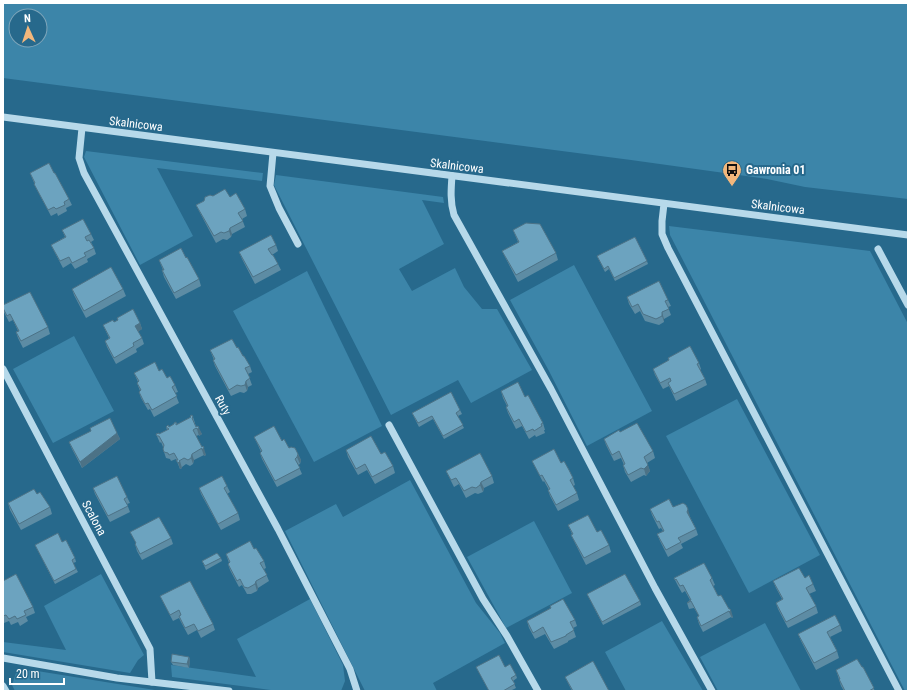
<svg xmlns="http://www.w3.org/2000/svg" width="911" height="694" font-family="'Roboto Condensed',sans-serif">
  <rect width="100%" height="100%" fill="#27698c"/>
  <g fill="#3c85a9" fill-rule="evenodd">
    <path d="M3 3H908V199L805 187 767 179 631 160 3 78ZM16 16H40V40H16Z"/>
    <path d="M86 151 263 173 262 181 157 168 193 236 140 265 84 157Z"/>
    <path d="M276 175 443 197 444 203 422 200 444 244 399 269 412 291 455 268 464 287 482 309H497L532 370 471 403 458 380 391 415 277 191 274 185Z"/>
    <path d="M669 226 870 251 908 324V691H905L670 235Z"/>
    <path d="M574 265 652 411 587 446 549 371 510 300Z"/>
    <path d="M307 271 382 426 314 462 233 311Z"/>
    <path d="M74 336 114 411 53 443 13 369Z"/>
    <path d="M737 399 820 555 749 593 666 436Z"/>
    <path d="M410 480 476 603 500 633 505 643 433 683 437 691H365L285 531 336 504 343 517Z"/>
    <path d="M534 521 572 593 506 628 467 557Z"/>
    <path d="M101 574 144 655 138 660 130 673 3 652V642L66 650 44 606Z"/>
    <path d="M310 599 343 665 345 681 341 691H278L172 677 171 665 256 677 237 639Z"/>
    <path d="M662 621 703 691H626L605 652Z"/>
    <path d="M765 623 801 691H718L700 657Z"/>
    <path d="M31 670 161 691H15L12 685 16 673Z"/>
  </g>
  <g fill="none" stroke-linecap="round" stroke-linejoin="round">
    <g stroke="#b7d9ea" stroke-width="7">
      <path d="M3 117 908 235"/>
      <path d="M82 128 79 158 84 173 278 529 350 669 357 691"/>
      <path d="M273 153 270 186 279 208 298 244"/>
      <path d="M452 176C451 189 450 202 454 215L551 389 655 588 712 691"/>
      <path d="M664 204 662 221V234L668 248 899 691"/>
      <path d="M878 249 908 305"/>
      <path d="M3 369 150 649 152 682"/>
      <path d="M389 425 483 599 507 636 538 691"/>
      <path d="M3 658 117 678 229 691"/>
      <path d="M3 686 6 691"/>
    </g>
  </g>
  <g fill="#5d8ca4">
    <path d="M30 173H54L69 199 72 205 66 208 67 211 58 216 57 213 51 216 37 190Z"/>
    <path d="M213 196 230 197 245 209 247 216 242 219 245 227 232 234 231 237 227 240 223 239 216 243 199 211 196 205Z"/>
    <path d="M62 230 91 234 94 240 91 242 94 248 96 254 87 259 88 262 75 269 71 263 63 268 54 251 51 245 65 237Z"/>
    <path d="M513 230 556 253 558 260 518 282 505 257 502 251 518 242Z"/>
    <path d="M276 245 278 251 272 255 278 264 281 270 255 284 242 259 239 252Z"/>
    <path d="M597 256 647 261 648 264 615 281 609 269 605 272Z"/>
    <path d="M186 258 199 279 201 286 176 299 164 277 162 270H163L159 260Z"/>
    <path d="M72 289H123L126 296 86 318 74 295Z"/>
    <path d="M627 297 668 300 671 306 668 307 671 315 664 319V322L659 325 645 321 640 311 635 314 629 304Z"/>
    <path d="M3 305 48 327 50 334 23 348 18 338 16 332 18 331 13 320 9 322 4 312 3 309Z"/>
    <path d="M114 322 140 323 142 329 138 331 142 338 144 344 136 349 137 352 116 364 107 347 105 341 109 338 103 325Z"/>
    <path d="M237 348 250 366 252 372 248 374 252 385 248 387 247 391 244 393 240 392 231 396 215 366 213 360H214L210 350Z"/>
    <path d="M668 358 699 363 701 369 700 370 705 379 707 385 676 401 669 386 663 389 655 375 653 369 669 360Z"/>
    <path d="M159 371 175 385 178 392 175 393 179 403 154 417 150 409 148 410 141 398 139 392 140 391 137 383 138 382 134 373Z"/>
    <path d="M501 391 525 397 543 423 545 430H544L545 433 536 437 535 435 529 439 522 426 516 429 508 413 506 407 507 406 503 398Z"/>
    <path d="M460 410 462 414 458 416 464 428 444 439 433 419 419 427 412 413Z"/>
    <path d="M193 417 195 423V424L202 434 199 436V435L196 436 206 455 204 456V455L194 460 193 464 190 466 186 464 182 467V468L180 469 176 459 171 461 170 459 166 458 163 449V447L161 442 160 443 156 434H159L167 430 166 427H169L174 424 176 422 177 424Z"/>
    <path d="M620 432 653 451 655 458 647 463 650 471 646 476 644 475 631 482 625 472 623 465H624L621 458 614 461 606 445 604 439Z"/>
    <path d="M117 433 120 439 82 468 72 449 69 442Z"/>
    <path d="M254 437 282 441 289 448 298 454 301 460 300 464 298 465 302 474 277 487 262 459 260 453 261 452 257 443Z"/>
    <path d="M346 450 381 454 393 466 395 473 375 484 367 470 358 475 348 457Z"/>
    <path d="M532 461 561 463 573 478 575 485 573 486 577 493 579 500 558 511 550 496 548 490H549L544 481 543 482 535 467Z"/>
    <path d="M446 471 492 476 494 483 484 488 483 492 478 494 475 493 466 498 459 484 454 487Z"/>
    <path d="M227 486 230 492 227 494 238 513 240 520 221 530 201 494 199 488Z"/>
    <path d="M93 488 127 497 130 503 127 504 130 512 110 522 95 494Z"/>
    <path d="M37 494 50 507 52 514 21 530 10 510 8 503Z"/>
    <path d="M673 507 690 516V517L696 529 698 535 681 544 683 548 668 557 660 541 657 534 663 531 661 528 659 529 652 515 650 509Z"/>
    <path d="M568 525 597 532 609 545 611 552 586 565 571 535 572 534Z"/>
    <path d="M130 532 171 538 173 544 142 560 137 551 135 544 136 543Z"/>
    <path d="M62 542 75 558 76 562 73 563 78 572 55 584 35 545Z"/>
    <path d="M254 549 264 561 266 568 264 569 269 581 258 588 257 591 251 594H247L242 585 239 587 230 570 228 564 229 563 226 554Z"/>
    <path d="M221 558 222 561 206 570 202 561Z"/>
    <path d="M674 578H712L715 585 713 586 718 596 733 617 732 618 731 617 703 632 699 624 697 617 699 616 694 608 689 609 687 603 690 600 685 591 682 593 678 586Z"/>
    <path d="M805 578 813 584 816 591 809 594 816 606 818 613 788 628 778 609 776 603 782 599 776 588 773 581Z"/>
    <path d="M3 581 33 607 35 613 26 617 28 621 20 626 18 622 11 625 9 621 4 623 3 621Z"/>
    <path d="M587 594 640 601 641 605 603 625Z"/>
    <path d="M160 596 213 624 215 630 201 638 197 630 188 635 181 622 179 618 173 621 163 602Z"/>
    <path d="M550 606 568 608 575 620 577 626 573 628 576 637 568 641V642L554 649 545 634 535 639 529 628 527 621 551 609Z"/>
    <path d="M840 625 842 631 830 637 837 651 839 658 816 670 801 641 798 634Z"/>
    <path d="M189 657 190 660 189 668 173 665 171 662Z"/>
    <path d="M476 667H505L516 675 517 678 513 681 516 688 510 691H489Z"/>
    <path d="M862 667 875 691H844L841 686 836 670Z"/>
    <path d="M565 677 608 691H572Z"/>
  </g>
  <g fill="#4c7286">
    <path d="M230 228 232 234 231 237 229 231Z"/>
    <path d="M662 312 664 319V322L662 316Z"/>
    <path d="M140 323 142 329 138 332 135 326Z"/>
    <path d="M246 381 248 387 247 391 245 385Z"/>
    <path d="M199 428 202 434 199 436 197 429Z"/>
    <path d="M117 433 120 439 82 468 80 462Z"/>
    <path d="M204 448 206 455 204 456 202 450Z"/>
    <path d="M192 454 194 460 193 464 191 458Z"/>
    <path d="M298 454 301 460 300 464 297 457Z"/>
    <path d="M180 461 182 468 180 469 178 463Z"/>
    <path d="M648 465 650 471 646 476 644 469Z"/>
    <path d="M481 482 484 488 483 492 480 485Z"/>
    <path d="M688 509 690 516 689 518 687 512Z"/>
    <path d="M256 581 258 588 257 591 255 584Z"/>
    <path d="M731 610 733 617 732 618 729 612Z"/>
    <path d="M189 657 190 660 189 668 187 664Z"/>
  </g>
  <g fill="#6ca3bf" stroke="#4c7286">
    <path d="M49 163 54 173H55L69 199 64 202 65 205 56 209 54 207 48 210 34 184 35 183 30 173Z"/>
    <path d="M225 189 230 197 236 193 245 209 238 213 243 221 230 228 229 231 224 233 221 232 214 236 196 205 204 201 205 197 210 195 213 196Z"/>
    <path d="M83 219 91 234 85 237 87 241 89 240 94 248 84 253 86 256 72 263 69 257 60 261 51 245 66 237 62 230Z"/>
    <path d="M526 223 540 224 556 253 516 275 502 251 519 242 513 230Z"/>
    <path d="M271 235 276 245 268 249 272 255H273L278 264 253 277 239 252Z"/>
    <path d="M635 237 647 261 614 278 608 266 604 269 597 256Z"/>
    <path d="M181 248 186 258 187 257 199 279 174 293 162 270H164L159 260Z"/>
    <path d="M111 267 123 289 84 311 72 289Z"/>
    <path d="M659 281 668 300 665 301 669 309 662 312V316L656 319 643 314 638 304 632 307 627 297Z"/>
    <path d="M30 292 48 327 21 341 16 332 19 331 10 314 7 316 3 308V305Z"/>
    <path d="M133 309 140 323 135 326 142 338 133 343 134 346 114 358 105 341 110 338 103 325 113 320 114 322 118 320 117 318Z"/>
    <path d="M232 339 237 348 238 347 243 356H244L250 366 245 368 250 378 246 381 245 385 241 386 237 385 229 390 213 360 215 359 210 350Z"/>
    <path d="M690 346 699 363 697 364 705 379 674 394 668 383 671 381 670 378 660 383 653 369 669 360 668 358Z"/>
    <path d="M155 362 159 371 162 369 167 378 170 376 175 385 172 387 177 396 152 410 148 403 145 404 139 392 141 390 137 383 139 381 134 373Z"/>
    <path d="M518 382 525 397 528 395 543 423 541 424 542 426 534 431 533 429 526 432 519 419 514 422 506 407 508 406 501 391Z"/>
    <path d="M451 392 460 410 456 413 463 425 443 436 432 416 418 423 412 413Z"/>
    <path d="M192 415 193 417 192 418 196 427 198 426 199 428 197 429 196 428 193 430 202 447 203 446 204 448 202 450V448L192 454 191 458 188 460 184 458 179 461H180L178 463 176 460H178L174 453 169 455 168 453 164 452 163 449 164 445 159 436H157L156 434 159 433V434L169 429 166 427 168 425 169 427 174 424V423L176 422V425L191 417 190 416Z"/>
    <path d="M110 418 117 433 80 462 69 442 91 431 90 428Z"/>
    <path d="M637 423 653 451 644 457 648 465 644 469 641 468 628 475 623 465 625 464 619 451 612 455 604 439 619 430 620 432Z"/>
    <path d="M274 426 282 441 284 439 289 448 291 447 295 448 298 454 297 457 295 459 300 468 275 481 260 453 262 451 254 437Z"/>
    <path d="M371 436 381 454 385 452 393 466 372 477 365 464 356 469 346 450Z"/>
    <path d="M554 449 561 463 564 461 569 470 573 478 570 480 577 493 556 505 548 490 550 489 542 475 540 476 532 461Z"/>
    <path d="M480 453 492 476 481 482 480 485 476 488 472 487 464 491 456 478 451 480 446 471Z"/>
    <path d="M117 476 127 497 124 499 128 506 108 516 93 488Z"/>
    <path d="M222 476 227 486 224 488 238 513 218 524 199 488Z"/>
    <path d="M34 489 37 494 40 492 50 507 19 524 8 503Z"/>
    <path d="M669 499 673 507 683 503 686 505 688 509 687 512 696 529 678 538 681 542 666 550 657 534 664 531 659 521 657 522 650 509Z"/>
    <path d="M588 515 597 532 601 530 609 545 584 558 571 535 573 534 568 525Z"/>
    <path d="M159 517 171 538 140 554 135 544 136 543 130 532Z"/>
    <path d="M58 533 62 542 66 540 75 558 72 560 76 569 54 581 35 545Z"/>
    <path d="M250 541 254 549 256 548 264 561 260 563 267 575 256 581 255 584 248 588 244 587 240 579 237 581 228 564 230 562 226 554Z"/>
    <path d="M217 553 221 558 205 566 202 561Z"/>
    <path d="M704 563 712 578 710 580 718 596 721 595 729 609H730L731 610 729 612V611L701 626 697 617 699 616 691 601 687 603 691 600 683 585 680 586 676 579 675 580 674 578Z"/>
    <path d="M799 568 805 578 809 575 813 584 806 588 816 606 786 622 776 603 783 599 773 581Z"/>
    <path d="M16 574 33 607 24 611 26 615 17 619 15 616 9 619 6 615 3 616V581Z"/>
    <path d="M625 574 640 601 602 622 587 594Z"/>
    <path d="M190 581 213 624 198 631 194 624 185 628 179 616 181 615 179 610 170 615 160 596Z"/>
    <path d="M563 599 575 620 570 622 574 630 566 635V636L551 642 543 627 533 633 527 621 551 608 550 606Z"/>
    <path d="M835 615 840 625 827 632 837 651 814 663 798 634Z"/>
    <path d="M172 654 189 657 187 664 171 662Z"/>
    <path d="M499 655 505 667 510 664 516 675 511 678 515 684 503 691H489L476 667Z"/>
    <path d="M857 659 862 667H863L874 688 869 691H845L839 679H840L836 670Z"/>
    <path d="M593 661 609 691H573L565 677Z"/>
  </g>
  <defs>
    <symbol id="bus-pin" viewBox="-11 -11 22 30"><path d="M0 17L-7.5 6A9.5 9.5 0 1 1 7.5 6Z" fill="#f2b77c" stroke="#27698c"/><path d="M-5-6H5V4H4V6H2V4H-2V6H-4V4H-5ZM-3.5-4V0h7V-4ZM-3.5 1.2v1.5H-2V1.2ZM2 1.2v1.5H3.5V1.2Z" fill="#111"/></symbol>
  </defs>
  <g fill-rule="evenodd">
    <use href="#bus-pin" x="721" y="159" width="22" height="30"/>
  </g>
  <g text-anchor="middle" stroke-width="4" stroke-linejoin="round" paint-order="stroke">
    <g font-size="12" fill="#fff" stroke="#27698c">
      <text transform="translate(136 124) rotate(7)" y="4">Skalnicowa</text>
      <text transform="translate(457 166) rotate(7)" y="4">Skalnicowa</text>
      <text transform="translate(778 207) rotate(7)" y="4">Skalnicowa</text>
      <text transform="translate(223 405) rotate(61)" y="4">Ruty</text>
      <text transform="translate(94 518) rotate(62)" y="4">Scalona</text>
    </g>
    <g font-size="12" font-weight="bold" fill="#fff" stroke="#27698c" text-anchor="start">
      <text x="746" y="174">Gawronia 01</text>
    </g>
  </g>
  <rect width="911" height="694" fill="none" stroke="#ffffff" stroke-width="8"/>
  <g transform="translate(28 28) rotate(357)"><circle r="19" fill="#27698c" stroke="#7da5ba"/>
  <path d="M0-3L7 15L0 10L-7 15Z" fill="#f2b77c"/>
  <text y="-6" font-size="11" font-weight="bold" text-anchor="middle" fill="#ffffff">N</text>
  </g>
  <path d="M10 678v6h54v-6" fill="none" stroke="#ffffff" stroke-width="2"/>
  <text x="16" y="678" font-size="12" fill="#ffffff" stroke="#27698c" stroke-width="3" paint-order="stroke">20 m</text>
</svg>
